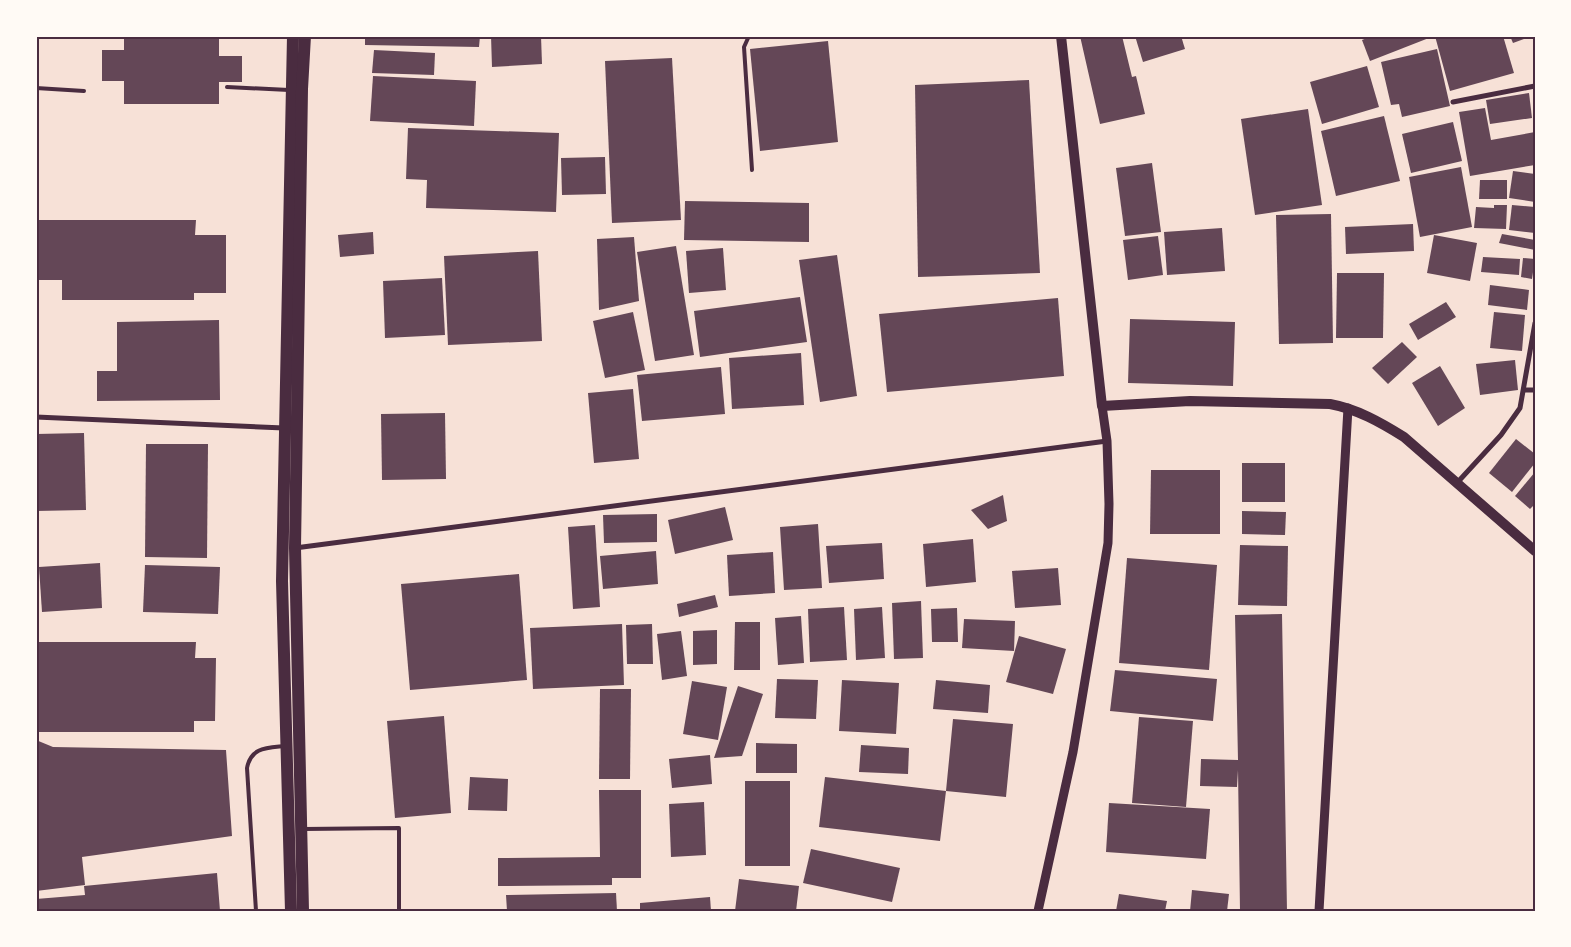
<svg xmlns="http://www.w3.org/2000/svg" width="1571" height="947" font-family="Roboto,sans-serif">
  <rect width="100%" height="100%" fill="#f7e1d7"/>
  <g fill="#644757">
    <path d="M124 36H219V56H242V82H219V104H124V81H102V50H124Z"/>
    <path d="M365 36H480L479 47 365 45Z"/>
    <path d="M491 36H541L542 64 492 67Z"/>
    <path d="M1080 36H1122L1132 77 1136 76 1145 114 1100 124Z"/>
    <path d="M1135 36H1181L1185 49 1143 62Z"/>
    <path d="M1372 36H1434L1370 61 1362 40Z"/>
    <path d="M1435 36H1503L1514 73 1450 91Z"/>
    <path d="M1510 36H1532L1513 43Z"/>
    <path d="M828 41 838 142 760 151 750 49Z"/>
    <path d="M1437 49 1450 106 1402 117 1399 104 1391 105 1381 62Z"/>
    <path d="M374 50 435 53 434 75 372 73Z"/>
    <path d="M672 58 681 220 612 223 605 61Z"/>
    <path d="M1367 66 1379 107 1322 124 1310 82Z"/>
    <path d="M373 76 476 81 474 126 370 121Z"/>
    <path d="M1029 80 1040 273 918 277 915 85Z"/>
    <path d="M1529 93 1532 118 1490 124 1486 100Z"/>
    <path d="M1485 108 1491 140 1535 132V165L1470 176 1459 112Z"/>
    <path d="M1308 109 1322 205 1255 215 1241 119Z"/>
    <path d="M1384 116 1400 181 1336 196 1321 131Z"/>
    <path d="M1453 122 1462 161 1411 173 1402 134Z"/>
    <path d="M408 128 559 133 556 212 426 208 427 180 406 179Z"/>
    <path d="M605 157 606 194 562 195 561 158Z"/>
    <path d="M1152 163 1161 232 1125 236 1116 168Z"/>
    <path d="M1461 167 1472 227 1420 237 1409 177Z"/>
    <path d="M1513 171 1535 174V202L1509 198Z"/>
    <path d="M1480 180H1507V199H1479Z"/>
    <path d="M685 201 809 203V242L684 240Z"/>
    <path d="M1494 205H1507L1506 229 1474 228 1476 207 1494 208Z"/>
    <path d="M1512 205 1535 207V233L1509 230Z"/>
    <path d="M1331 214 1333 343 1279 344 1276 215Z"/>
    <path d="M39 220H196L195 235H226V293H194V300H62V280H36V231H39Z"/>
    <path d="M1413 224 1414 251 1346 254 1345 227Z"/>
    <path d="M1222 228 1225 271 1167 275 1164 232Z"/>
    <path d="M373 232 374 254 340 257 338 235Z"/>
    <path d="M1502 234 1535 240V250L1499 243Z"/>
    <path d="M1434 235 1477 243 1470 281 1427 273Z"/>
    <path d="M1158 236 1163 275 1128 280 1123 240Z"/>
    <path d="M634 237 639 301 599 310 597 239Z"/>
    <path d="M676 246 694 355 655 361 637 252Z"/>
    <path d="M723 248 726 290 689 293 686 251Z"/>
    <path d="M538 251 542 341 448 345 444 256Z"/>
    <path d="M837 255 857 396 820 402 799 260Z"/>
    <path d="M1483 257 1520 259 1519 275 1481 272Z"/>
    <path d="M1523 258 1535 259 1532 279 1521 277Z"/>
    <path d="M1337 273H1384L1383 338H1336Z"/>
    <path d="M442 278 445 335 385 338 383 281Z"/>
    <path d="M1490 285 1529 290 1527 310 1488 305Z"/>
    <path d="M800 297 807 342 700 357 694 311Z"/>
    <path d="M1058 298 1064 376 887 392 879 314Z"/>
    <path d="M1446 302 1456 317 1418 340 1409 324Z"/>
    <path d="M633 312 645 370 605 378 593 321Z"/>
    <path d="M1494 312 1525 315 1522 351 1490 348Z"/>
    <path d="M1130 319 1235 322 1233 386 1128 383Z"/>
    <path d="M219 320 220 400 97 401V371H117V322Z"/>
    <path d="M1402 342 1417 357 1388 384 1372 368Z"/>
    <path d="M801 353 804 405 732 409 729 358Z"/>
    <path d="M1515 360 1518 390 1480 395 1476 364Z"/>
    <path d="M1440 366 1465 408 1438 426 1412 383Z"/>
    <path d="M721 367 725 414 642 421 637 375Z"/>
    <path d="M633 389 639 459 594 463 588 393Z"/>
    <path d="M445 413 446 479 382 480 381 414Z"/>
    <path d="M84 433 86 510 36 511V434Z"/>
    <path d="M1516 439 1535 454V463L1512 492 1489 473Z"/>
    <path d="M146 444H208L207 558 145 557Z"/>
    <rect x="1242" y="463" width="43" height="39"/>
    <path d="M1151 470H1220V534H1150Z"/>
    <path d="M1535 472V504L1530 509 1515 496Z"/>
    <path d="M1003 495 1007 521 988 529 971 510Z"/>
    <path d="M725 507 733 540 675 554 668 520Z"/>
    <path d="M1242 511 1286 512 1285 535 1242 534Z"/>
    <path d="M657 514V542L604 543 603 515Z"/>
    <path d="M818 524 822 588 784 590 780 527Z"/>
    <path d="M595 525 600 607 573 609 568 527Z"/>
    <path d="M973 539 976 582 926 587 923 544Z"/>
    <path d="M882 543 884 579 829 583 826 546Z"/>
    <path d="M1240 545 1288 546 1287 606 1238 605Z"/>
    <path d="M656 551 658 584 603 589 600 556Z"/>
    <path d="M773 552 775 593 729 596 727 555Z"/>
    <path d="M1127 558 1217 565 1209 670 1119 663Z"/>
    <path d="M100 563 102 608 42 612 39 567Z"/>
    <path d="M145 565 220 567 218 614 143 612Z"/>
    <path d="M1058 568 1061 605 1015 608 1012 571Z"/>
    <path d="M519 574 527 680 410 690 401 584Z"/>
    <path d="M715 595 718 607 679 617 677 604Z"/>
    <path d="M921 601 923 658 894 659 892 603Z"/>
    <path d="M844 607 847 660 810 662 808 609Z"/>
    <path d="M882 607 885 658 856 660 854 609Z"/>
    <path d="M957 608 958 642H932L931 609Z"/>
    <path d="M1282 614 1287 911H1240L1238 770 1237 787 1200 786 1201 759 1238 760 1235 615Z"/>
    <path d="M801 616 804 663 778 665 775 618Z"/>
    <path d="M964 619 1015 621 1014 651 962 648Z"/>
    <path d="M735 622H760V670H734Z"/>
    <path d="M622 624 624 685 533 689 530 628Z"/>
    <path d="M652 624 653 664H627L626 625Z"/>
    <path d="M717 630V664L693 665V631Z"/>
    <path d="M681 631 687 676 662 680 657 634Z"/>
    <path d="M1019 636 1066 649 1053 694 1006 682Z"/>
    <path d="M36 642H196L195 658H216L215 721H194V732H36Z"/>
    <path d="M1115 670 1217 679 1213 721 1110 711Z"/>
    <path d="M777 679 818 680 816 719 775 718Z"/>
    <path d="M842 680 899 683 896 734 839 731Z"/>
    <path d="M936 680 990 685 988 713 933 709Z"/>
    <path d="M692 681 727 687 718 740 683 734Z"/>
    <path d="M738 686 763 694 742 756 714 758Z"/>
    <path d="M600 689H631L630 779H599Z"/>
    <path d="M444 716 451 813 395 818 387 721Z"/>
    <path d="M1139 717 1193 721 1186 807 1132 803Z"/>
    <path d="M953 719 1013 724 1006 797 946 791 940 841 819 827 825 777 946 791Z"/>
    <path d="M36 740 53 747 226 750 232 836 82 857 85 885 36 891Z"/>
    <path d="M756 743 797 744V773H756Z"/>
    <path d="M861 745 909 748 908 774 859 772Z"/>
    <path d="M710 755 712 784 672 788 669 759Z"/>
    <path d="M470 777 508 779 507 811 468 810Z"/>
    <rect x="745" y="781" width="45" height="85"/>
    <path d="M599 790H641V878H612V885L498 886V858L600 857Z"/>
    <path d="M704 802 706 855 671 857 669 804Z"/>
    <path d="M1109 803 1210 809 1206 859 1106 852Z"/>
    <path d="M811 849 900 868 892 902 803 883Z"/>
    <path d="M217 873 220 911H36V899L85 895 84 886Z"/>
    <path d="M739 879 799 886 796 911H735Z"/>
    <path d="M1192 890 1229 894 1227 911H1190Z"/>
    <path d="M616 893 617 911H507L506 895Z"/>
    <path d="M1119 894 1167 901 1165 911H1116Z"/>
    <path d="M710 897 711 911H640V903Z"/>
  </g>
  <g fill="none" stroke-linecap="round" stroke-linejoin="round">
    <g stroke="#4a2c40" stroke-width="4">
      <path d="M749 36 744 47 752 170"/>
      <path d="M227 87 289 90"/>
      <path d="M36 88 84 91"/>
      <path d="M304 829 399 828V911"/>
      <path d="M256 911 247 768C251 747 267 748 285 746"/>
    </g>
    <g stroke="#4a2c40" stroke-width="5">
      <path d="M1453 102 1535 86"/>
      <path d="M1524 390H1535"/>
      <path d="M36 417 284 428"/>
      <path d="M1456 484 1501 435 1520 408 1535 323"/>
      <path d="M295 548 1107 441"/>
    </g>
    <g stroke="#4a2c40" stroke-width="9">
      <path d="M1038 911 1073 752 1108 543 1109 504 1107 441 1102 406"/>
      <path d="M1319 911 1348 408"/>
    </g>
    <path stroke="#4a2c40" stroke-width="10" d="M1061 36 1102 406 1190 401 1330 404C1357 409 1380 422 1404 437L1535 551"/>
    <g stroke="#4a2c40" stroke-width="12">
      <path d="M291 911 282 581 293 36"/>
      <path d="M303 911 295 548 302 89 305 36"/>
    </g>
  </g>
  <rect width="1571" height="947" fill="none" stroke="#fffaf5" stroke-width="75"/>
  <rect x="38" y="38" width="1496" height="872" fill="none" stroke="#4a2c40" stroke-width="2"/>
</svg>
